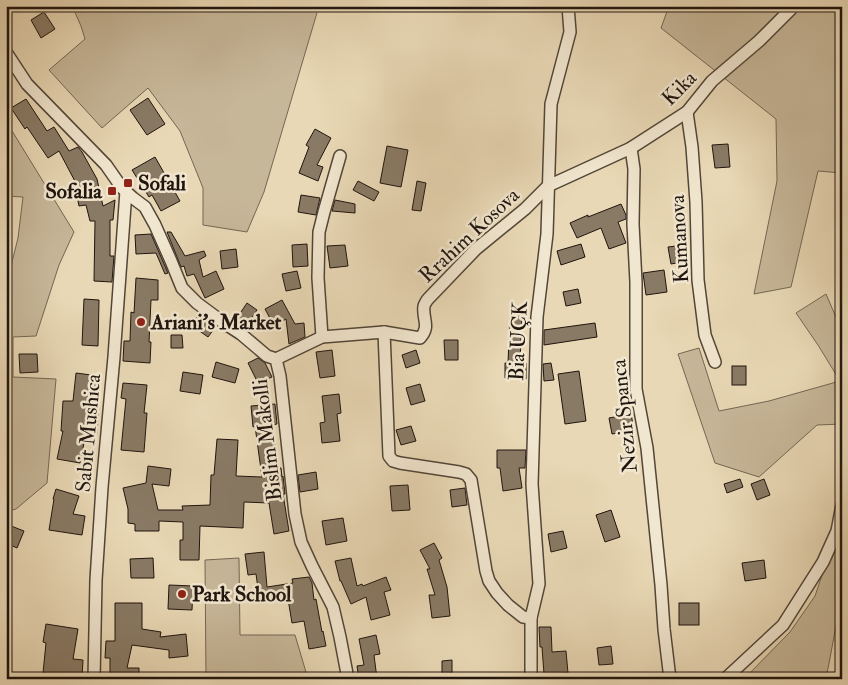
<svg xmlns="http://www.w3.org/2000/svg" width="848" height="685" font-family="'IM FELL Double Pica',serif">
  <rect width="100%" height="100%" fill="#e9d8b5"/>
  <filter id="stains"><feTurbulence type="fractalNoise" baseFrequency=".004" numOctaves="4"/><feColorMatrix values="0 0 0 0 .2 0 0 0 0 .09 0 0 0 0 .02 0 0 0 .5 -.17"/></filter>
  <radialGradient id="worn" r=".72"><stop offset=".6" stop-color="#630" stop-opacity="0"/><stop offset="1" stop-color="#630" stop-opacity=".3"/></radialGradient>
  <g fill="#c7b799" stroke="#746654">
    <path d="M72 6H319L264 192 247 232 203 225V188L180 131 148 88 102 128 49 70 85 39 81 26Z"/>
    <path d="M669 6H842V173L818 171 791 287 754 294 777 181 776 119 661 28Z"/>
    <path d="M6 121 74 232 59 265 36 336 13 337V377L56 379 47 483 16 509 6 512V286L18 238 23 197 6 196Z"/>
    <path d="M826 294 842 331V424L817 425 759 477 715 463 678 354 699 348 719 411 769 401 840 381 818 345 796 313Z"/>
    <path d="M842 528V613L837 621 826 679H744L790 632 815 596 837 531Z"/>
    <path d="M239 558 240 635H295L308 679H206L205 560Z"/>
  </g>
  <g fill="#897a65" stroke="#20150f">
    <path d="M44 12 55 29 41 38 31 20Z"/>
    <path d="M148 98 165 124 147 135 130 110Z"/>
    <path d="M26 99 47 131 54 127 69 151 78 147 82 152 97 179 103 206 115 200 113 220H110V256H114L112 282 94 281 95 221H90L86 205 79 206 75 187H78L59 151 48 158 27 127 25 129 11 108Z"/>
    <path d="M315 129 331 138 317 165 323 167 318 181 299 173 309 147 306 145Z"/>
    <path d="M728 144 730 167 715 168 712 145Z"/>
    <path d="M387 146 408 150 401 187 380 183Z"/>
    <path d="M155 157 180 201 161 211 152 195 149 197 132 170Z"/>
    <path d="M358 181 379 192 374 201 353 190Z"/>
    <path d="M417 181 426 183 421 211 412 210Z"/>
    <path d="M301 195 320 198 316 215 298 212Z"/>
    <path d="M335 200 355 204V213L332 211Z"/>
    <path d="M621 204 626 215V219L618 222 626 243 609 249 601 228 577 238 570 223 588 215V217Z"/>
    <path d="M167 232H171L185 256 204 251 206 256 199 260 203 277 216 271 224 289 205 298 194 274 187 276 184 266 181 267Z"/>
    <path d="M151 234 168 273 165 274 156 253 136 254 135 235Z"/>
    <path d="M307 244 308 266 293 267 292 245Z"/>
    <path d="M581 244 585 257 561 265 557 251Z"/>
    <path d="M345 245 348 266 330 268 327 246Z"/>
    <path d="M684 245 687 261 671 264 668 247Z"/>
    <path d="M236 249 238 267 222 269 220 251Z"/>
    <path d="M664 270 667 292 646 295 643 273Z"/>
    <path d="M297 271 301 288 286 291 282 274Z"/>
    <path d="M136 278 158 280V300H151L149 342H151L150 363 123 361 124 341H130L131 312 134 313Z"/>
    <path d="M578 289 581 303 566 306 563 292Z"/>
    <path d="M84 299 99 300 98 346 82 345Z"/>
    <path d="M282 300 295 324 304 323 305 337 291 343 289 344 286 319 274 326 265 309Z"/>
    <path d="M247 303 257 310 245 328 235 321Z"/>
    <path d="M510 314H522L520 363H526V379L505 378V363H508Z"/>
    <path d="M199 315 214 326V329L208 337 191 325Z"/>
    <path d="M595 323 597 337 544 345V330Z"/>
    <path d="M171 335H182L183 348H171Z"/>
    <path d="M444 340H458V360H445Z"/>
    <path d="M332 350 335 376 320 378 316 352Z"/>
    <path d="M416 350 420 363 406 368 402 355Z"/>
    <path d="M19 354H37L38 372 20 373Z"/>
    <path d="M258 358 265 363 272 377 258 383 248 363Z"/>
    <path d="M216 362 239 369 235 383 212 377Z"/>
    <path d="M551 363 554 380 544 381 543 364Z"/>
    <rect x="732" y="366" width="14" height="19"/>
    <path d="M579 371 586 421 565 424 558 374Z"/>
    <path d="M183 372 203 375 200 394 180 391Z"/>
    <path d="M76 373 99 376 96 403H99L97 434 86 433 80 463 57 459 63 431H61L63 401H73Z"/>
    <path d="M123 383 147 385 144 413H147L144 452 121 450 126 399 121 398Z"/>
    <path d="M420 384 425 401 411 405 406 388Z"/>
    <path d="M339 394 341 413 337 414 340 441 322 443 320 423 325 422 322 396Z"/>
    <path d="M275 404 277 424 272 425 278 468H281L282 477 283 476 285 494H283L289 531 274 534 269 503 244 502 243 528 200 526 199 560H180V540H183V522L159 521V531H135V524L128 523V509L123 488 146 483 148 466 171 469 169 486 152 484 158 510H183L182 506 210 505 211 475H214L217 439 238 440 236 476 262 477 255 426 253 427 251 406Z"/>
    <path d="M631 414 634 430 612 434 609 418Z"/>
    <path d="M411 426 416 441 401 445 396 430Z"/>
    <path d="M497 450H526L525 468H519L522 488 503 491 500 468H497Z"/>
    <path d="M316 472 318 489 300 492 298 475Z"/>
    <path d="M740 479 743 487 727 493 724 484Z"/>
    <path d="M764 479 770 495 757 500 751 484Z"/>
    <path d="M408 485 410 510 392 511 390 486Z"/>
    <path d="M465 488 467 505 452 507 450 490Z"/>
    <path d="M56 489 79 496 73 514 85 516 82 535 49 530 54 499H53Z"/>
    <path d="M611 510 620 537 605 542 596 515Z"/>
    <path d="M343 518 347 541 326 545 322 521Z"/>
    <path d="M6 524 24 531 17 548 6 543Z"/>
    <path d="M563 531 567 548 551 552 548 534Z"/>
    <path d="M434 543 442 558 439 560 447 587 450 616 432 618 429 595H435L427 569H430L420 550Z"/>
    <path d="M264 552 267 587 293 583 292 579 309 577 312 583 314 600 316 599 322 632 323 631 326 646 309 649 304 621 292 623 288 599 260 603 256 574 248 575 245 554Z"/>
    <path d="M153 558 154 578H131L130 559Z"/>
    <path d="M351 558 357 586 362 584 363 586 386 577 391 590 384 592 390 615 371 620 366 597 351 604 341 581H340L335 561Z"/>
    <path d="M764 560 766 578 745 581 742 563Z"/>
    <path d="M169 585 193 586 192 610 168 609Z"/>
    <path d="M115 603H142V629L161 632 160 637 186 634 188 656 169 658V650L132 645 127 668H139V679H110V658H105L106 641H115Z"/>
    <rect x="679" y="603" width="20" height="22"/>
    <path d="M46 624 78 629 73 659 83 660 82 677 43 673 46 643 43 642Z"/>
    <path d="M539 627H551L552 652 566 651 568 673 544 674 542 647H540Z"/>
    <path d="M376 635 380 654 374 655 377 679H359L357 666 364 665 359 639Z"/>
    <path d="M611 646 613 664 599 665 597 648Z"/>
    <path d="M452 660V673L442 674V661Z"/>
  </g>
  <g fill="none" stroke-linecap="round" stroke-linejoin="round">
    <defs>
      <g id="minor">
        <path d="M6 52 27 84 106 165 122 188 133 198 145 207 155 225 171 261 182 288 197 303 224 323 241 334 267 356 276 359 280 376 295 514 301 542 312 566 333 607 340 637 348 679"/>
        <path d="M687 112 692 147 696 202 698 280 705 335 715 362"/>
        <path d="M631 148 634 169 633 224 636 282V389L647 448 661 585 664 629 670 679"/>
        <path d="M384 332 389 456 393 461 400 463 459 472 466 474 471 480 486 571 489 581 497 593 508 605 523 617 531 618"/>
        <path d="M322 337 318 278 319 232 324 212 340 156"/>
        <path d="M276 359 322 337 384 332 420 338C431 326 422 319 424 306 424 305 427 300 428 299L476 249 525 209 548 186 631 148 687 112 712 81 759 41 794 6"/>
        <path d="M94 679 96 580 102 487 114 357 126 191"/>
        <path d="M531 679V618L539 584 532 484 537 317 547 234 551 104 570 32 568 6"/>
        <path d="M725 679 783 625 823 562 837 531 842 505"/>
      </g>
    </defs>
    <use href="#minor" stroke="#524638" stroke-width="14"/>
    <use href="#minor" stroke="#f1e6cf" stroke-width="11"/>
  </g>
  <g fill="#8f2418" stroke="#f1e6cf" stroke-width="2">
    <rect x="123" y="178" width="10" height="10" rx="2.5"/>
    <rect x="107" y="186" width="10" height="10" rx="2.5"/>
    <circle cx="141" cy="322" r="5"/>
    <circle cx="182" cy="594" r="5"/>
  </g>
  <g text-anchor="middle" stroke-width="5" stroke-linejoin="round" paint-order="stroke">
    <g font-size="21" fill="#20150f" stroke="#f1e6cf">
      <text transform="translate(679 88) rotate(-45)" y="7">Kika</text>
      <text transform="translate(469 235) rotate(-43)" y="7">Rrahim Kosova</text>
      <text transform="translate(679 239) rotate(-93)" y="7">Kumanova</text>
      <text transform="translate(518 341) rotate(-87)" y="7">Bia UÇK</text>
      <text transform="translate(624 416) rotate(-96)" y="7">Nezir Spanca</text>
      <text transform="translate(88 433) rotate(-85)" y="7">Sabit Mushica</text>
      <text transform="translate(267 440) rotate(-97)" y="7">Bislim Makolli</text>
    </g>
    <g font-size="21" font-weight="bold" fill="#20150f" stroke="#f1e6cf" text-anchor="start">
      <text x="138" y="190">Sofali</text>
      <text x="102" y="198" text-anchor="end">Sofalia</text>
      <text x="151" y="329">Ariani's Market</text>
      <text x="192" y="601">Park School</text>
    </g>
  </g>
  <rect width="848" height="685" fill="none" stroke="#e9d8b5" stroke-width="25"/>
  <rect x="8" y="8" width="833" height="670" fill="none" stroke="#20150f" stroke-width="2.5"/>
  <rect x="12" y="12" width="823" height="660" fill="none" stroke="#20150f"/>
  <rect width="100%" height="100%" filter="url(#stains)"/>
  <rect width="100%" height="100%" fill="url(#worn)"/>
</svg>
